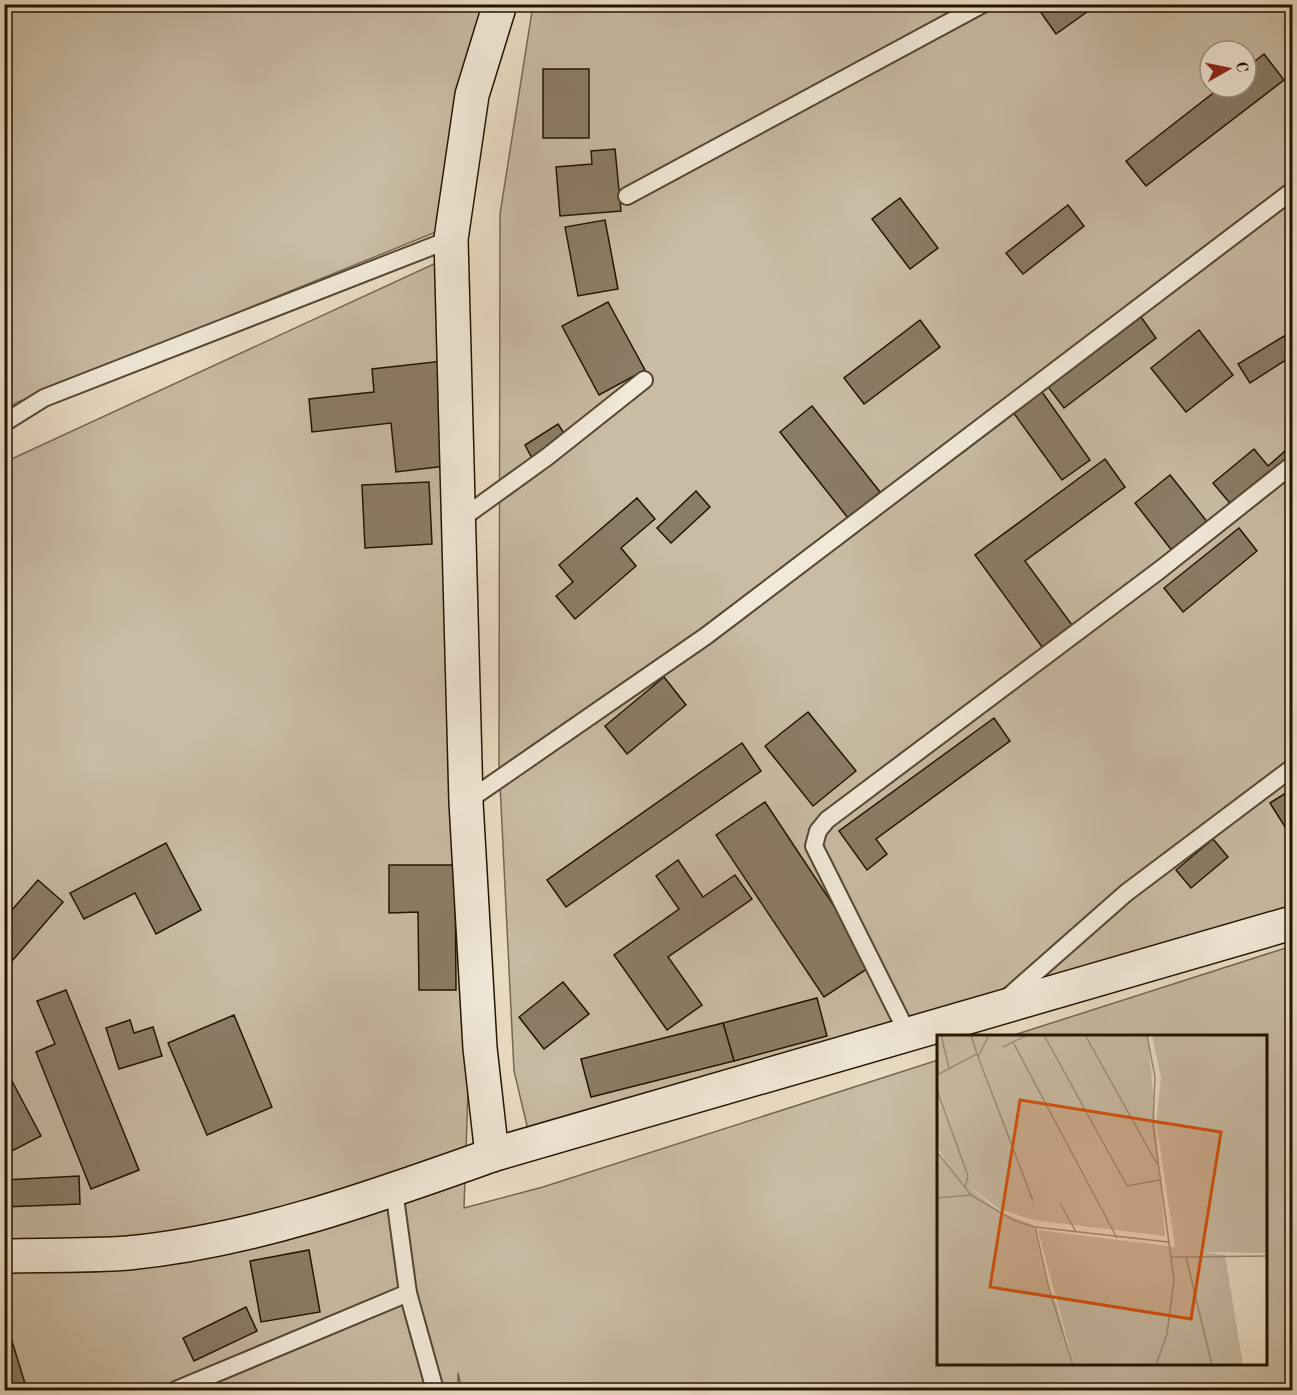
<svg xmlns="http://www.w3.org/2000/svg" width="1297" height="1395" font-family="'Old Standard TT',serif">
  <rect width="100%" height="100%" fill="#ebddc5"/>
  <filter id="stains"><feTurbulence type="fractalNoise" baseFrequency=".00333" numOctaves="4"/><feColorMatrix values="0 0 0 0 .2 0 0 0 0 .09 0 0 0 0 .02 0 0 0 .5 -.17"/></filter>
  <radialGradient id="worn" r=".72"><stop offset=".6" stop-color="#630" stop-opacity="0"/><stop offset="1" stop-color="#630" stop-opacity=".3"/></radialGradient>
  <g fill="#c9bba4" stroke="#766752" stroke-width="1.5" fill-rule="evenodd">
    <path d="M5 5H506L463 221 15 403 5 417Z"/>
    <path d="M533 5H1292V917L528 1130 514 1071 499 764 500 214ZM1210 51H1246V87H1210Z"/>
    <path d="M436 263 456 314 468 1092 464 1208 543 1187 938 1060V1364H1266V1036H1011L1292 946V1390H462L458 1373V1390H5V462Z"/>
  </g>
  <g fill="#8b7c66" stroke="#221300" stroke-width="1.5">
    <path d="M1041 4H1098L1056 34 1037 7Z"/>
    <path d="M1264 54 1284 80 1146 186 1126 161 1221 87H1246V68Z"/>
    <rect x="543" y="69" width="46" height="69"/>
    <path d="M615 149 621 211 560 216 556 167 592 164 591 151Z"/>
    <path d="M900 198 938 248 910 269 872 219Z"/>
    <path d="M1068 205 1084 226 1023 274 1006 253Z"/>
    <path d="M605 220 618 289 578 296 565 227Z"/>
    <path d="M608 302 645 370 599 395 562 326Z"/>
    <path d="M1141 317 1156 338 1064 408 1048 387Z"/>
    <path d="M920 320 940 347 864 404 844 378Z"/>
    <path d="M1199 330 1233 375 1186 412 1151 368Z"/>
    <path d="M1284 336 1292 349V356L1250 383 1238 364Z"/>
    <path d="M443 361 454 465 396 472 391 423 312 432 309 399 374 392 372 369Z"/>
    <path d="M1042 392 1090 460 1062 480 1013 412Z"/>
    <path d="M812 406 880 492 848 518 780 432Z"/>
    <path d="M558 424 567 438 533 460 525 445Z"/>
    <path d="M1292 445V458L1234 508 1213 483 1254 449 1268 466Z"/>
    <path d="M1105 459 1125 487 1025 561 1072 625 1042 647 975 555Z"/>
    <path d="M1170 475 1209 524 1173 552 1135 503Z"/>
    <path d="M429 482 432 544 365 548 362 485Z"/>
    <path d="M696 491 710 507 671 543 657 528Z"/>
    <path d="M637 498 655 519 621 548 636 566 575 619 556 596 573 582 559 565Z"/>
    <path d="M1239 528 1257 551 1183 612 1164 588Z"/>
    <path d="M664 677 686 705 627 754 605 726Z"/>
    <path d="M808 712 856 771 813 806 765 746Z"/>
    <path d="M994 718 1010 741 876 839 887 854 867 870 839 831Z"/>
    <path d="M742 743 761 771 566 907 547 880Z"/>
    <path d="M1292 789V838L1270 803Z"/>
    <path d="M765 802 873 965 824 997 716 835Z"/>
    <path d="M1213 839 1228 857 1191 888 1176 870Z"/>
    <path d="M166 843 201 910 156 934 135 893 84 919 70 893Z"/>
    <path d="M678 860 703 897 735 875 752 899 668 957 702 1005 667 1030 614 955 679 909 656 876Z"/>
    <path d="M389 865H455L456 990H419L418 912 389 913Z"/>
    <path d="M38 880 63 902 5 969 4 919Z"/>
    <path d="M563 982 589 1014 544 1049 519 1017Z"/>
    <path d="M66 990 139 1170 91 1189 36 1052 55 1044 37 1001Z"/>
    <path d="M817 998 827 1036 734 1061 723 1023Z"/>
    <path d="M234 1015 272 1107 207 1135 168 1043Z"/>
    <path d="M130 1020 134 1033 153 1027 162 1056 119 1069 106 1028Z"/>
    <path d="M723 1023 734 1061 591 1097 581 1059Z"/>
    <path d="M4 1066 41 1136 4 1155Z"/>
    <path d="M79 1176 80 1204 4 1207V1180Z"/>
    <path d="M309 1250 320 1312 261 1322 250 1261Z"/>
    <path d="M246 1307 257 1331 194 1361 183 1338Z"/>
    <path d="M4 1315 27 1390H4Z"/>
  </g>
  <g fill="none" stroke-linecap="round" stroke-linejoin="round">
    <defs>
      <g id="lane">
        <path d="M627 196 983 4"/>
        <path d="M4 423 44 398 451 239"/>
        <path d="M461 519 547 457 644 380"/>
        <path d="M466 802 706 636 1292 191"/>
        <path d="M1008 997 1126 893 1292 768"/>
        <path d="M908 1034 814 846 818 831 827 820 1161 569 1292 465"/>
        <path d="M408 1293 435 1390"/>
        <path d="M176 1390 408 1293 394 1190"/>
      </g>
      <g id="secondary">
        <path d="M492 1155 480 1048 466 802 451 239 472 95 500 4"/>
        <path d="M4 1256C45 1255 87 1256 128 1253 253 1241 374 1197 492 1155L1292 923"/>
      </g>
    </defs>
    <use href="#lane" stroke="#544631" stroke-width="20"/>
    <use href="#secondary" stroke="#221300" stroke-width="36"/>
    <use href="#lane" stroke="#f2e9d9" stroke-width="16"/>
    <use href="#secondary" stroke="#f2e9d9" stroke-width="33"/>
  </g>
  <g transform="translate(937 1035)">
    <rect width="330" height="330" fill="#ebddc5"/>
    <path d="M0 0H211L228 201 96 185 62 174 28 148 62 177 96 190 112 259 119 267 135 330H0V116L12 131 0 112ZM215 0H330V218L265 217 288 220 306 330H137L101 195 238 212 219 87 224 43Z" fill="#c9bba4"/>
    <path fill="none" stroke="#9b8c76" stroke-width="1.5" d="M4 0 12 33M107 0 190 151 223 145M148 0 220 129M210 0 218 42 216 89 237 245 230 299 219 330M76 7 180 203M66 12 90 0M40 19 96 166M41 22 52 0M0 40 40 19 34 0M0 55 31 141 28 153M0 117 34 160 78 186 98 192 231 207M0 163 34 160M123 168 139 197M98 192 112 254 136 330M234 222H249L275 330M249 222 330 221"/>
    <path fill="#d4520b" fill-opacity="0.15" stroke="#d4520b" stroke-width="3" d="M83 65 284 97 254 284 53 252Z"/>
    <rect width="330" height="330" fill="none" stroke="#221300" stroke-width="3"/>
  </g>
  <rect width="1297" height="1395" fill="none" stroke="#ebddc5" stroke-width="24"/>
  <rect x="6" y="6" width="1285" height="1383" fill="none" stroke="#221300" stroke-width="3"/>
  <rect x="12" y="12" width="1273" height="1371" fill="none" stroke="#221300" stroke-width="1.5"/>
  <g transform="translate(1228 69) rotate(81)"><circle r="28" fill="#f2e9d9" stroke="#9f9382" stroke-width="1.5"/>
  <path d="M0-4.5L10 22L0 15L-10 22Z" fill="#8f2418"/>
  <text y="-9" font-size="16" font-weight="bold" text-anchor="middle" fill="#221300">С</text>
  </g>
  <rect width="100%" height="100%" filter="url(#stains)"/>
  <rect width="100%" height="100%" fill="url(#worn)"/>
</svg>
